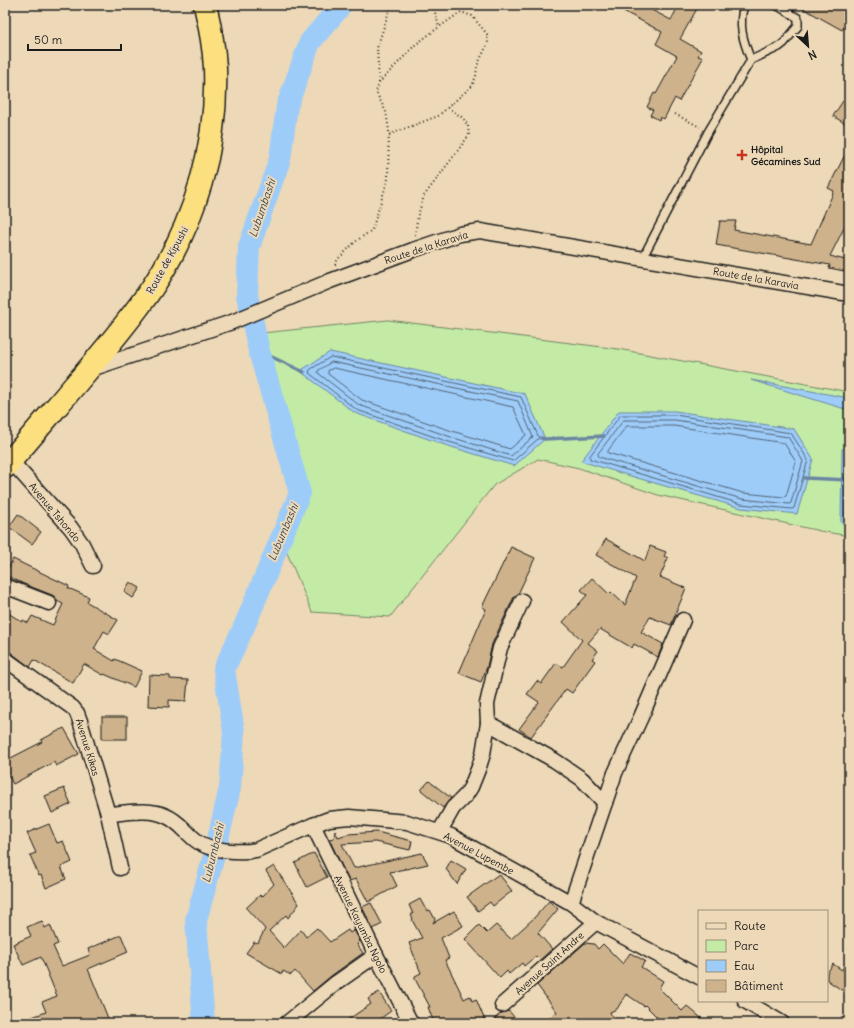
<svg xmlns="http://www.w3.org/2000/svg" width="854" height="1028" font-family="Delius,sans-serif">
  <rect width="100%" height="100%" fill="#edd9b7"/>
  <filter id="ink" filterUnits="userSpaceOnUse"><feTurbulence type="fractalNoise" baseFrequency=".025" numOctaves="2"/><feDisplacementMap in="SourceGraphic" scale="8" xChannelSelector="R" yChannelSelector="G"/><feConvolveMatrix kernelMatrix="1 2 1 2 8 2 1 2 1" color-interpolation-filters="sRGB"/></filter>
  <g filter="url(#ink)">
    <path fill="#c3eba6" stroke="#708461" d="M388 320 618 349 849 392V536L820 531 658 495 579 468 538 459 494 485 390 617 312 612 285 548 303 495 275 407 262 333Z"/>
    <g fill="#9eccf9" stroke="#6a86a1">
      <path d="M330 352 525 394 545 439 514 466 445 445 355 413 300 371Z"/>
      <path d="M751 380 849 398V410L845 409Z"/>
      <path d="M619 411H675L794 429 813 459 797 514 741 508 620 473 581 461Z"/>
      <path d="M849 448V526L841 523 842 449Z"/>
    </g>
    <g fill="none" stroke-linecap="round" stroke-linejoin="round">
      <g stroke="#506274" stroke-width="1">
        <path d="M331 357 521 397 539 438 513 461 446 441 357 410 309 373 310 370Z"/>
        <path d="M332 362 518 401 533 437 511 456 448 436 359 405 318 373V371Z"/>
        <path d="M334 368 513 407 526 435 510 449 449 430 362 400 328 374V371Z"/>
        <path d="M621 415H675L791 433 808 460 794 508 792 509 741 504 590 459V456Z"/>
        <path d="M624 420H675L788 437 803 461 791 503 789 504 742 499 599 457 598 454Z"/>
        <path d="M627 426H674L784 443 796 462 786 496 784 497 743 493 608 453V451Z"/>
        <path d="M849 452 846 454 845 519 849 522"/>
      </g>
      <g stroke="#6a86a1" stroke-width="3.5">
        <path d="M259 351 304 372"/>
        <path d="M541 438 545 439 604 436"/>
        <path d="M804 478 849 480"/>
      </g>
      <path stroke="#9eccf9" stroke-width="22" d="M204 1023 196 920 214 856 230 788 234 732 224 669 244 627 300 493 259 351 247 295 249 247 280 159 287 106 310 42 339 8V5"/>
    </g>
    <g fill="#ceb28b" stroke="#1c1c1c">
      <path d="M612 5H642L671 20 679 5H699L680 39 701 51 698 56 703 58 679 101 675 98 664 119 660 117 659 120 650 115 653 110 647 107 654 93 656 94 677 56 656 44 662 32Z"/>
      <path d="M797 5H849V20L842 30Z"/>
      <path d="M843 101 849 104V126L833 116Z"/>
      <path d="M849 147V218L830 256 849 261V272L829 268 830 265 716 245 720 221H736L734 230 811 244 834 191 828 188Z"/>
      <path d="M18 514 41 532 32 544 9 527Z"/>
      <path d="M606 539 645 561 650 546 666 552 664 556 668 558 660 577 686 588 671 625 650 617 641 632 663 644 658 657 634 644 632 648 600 629 588 643 598 651 592 659 595 661 572 693 566 689 531 737 519 729 539 702 527 694 537 681 541 684 556 663 563 667 582 640 563 622 587 595 581 590 592 578 609 594 611 592 625 605 636 578 596 555Z"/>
      <path d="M511 547 535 558 518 594 514 597 492 644 487 667 481 682 459 673 486 609 482 607Z"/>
      <path d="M13 559 69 586 68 588 89 597 87 602 118 620 109 634 104 631 94 649 114 661 115 659 142 671 134 687 104 674 103 675 84 664 73 683 34 660 30 667 10 652 5 651V611L22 622 23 620 28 623 32 616 53 625 63 604 57 601 55 597 52 595 24 584 5 575Z"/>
      <path d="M130 582 140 588 133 598 124 592Z"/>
      <path d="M149 675 170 676V679L188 680 186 701 169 700V707L148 706Z"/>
      <rect x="102" y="717" width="25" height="22"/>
      <path d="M64 728 79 754 56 766 54 762 13 784 5 769V761L42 742 41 740Z"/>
      <path d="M429 781 451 798 443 808 421 790Z"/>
      <path d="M64 788 71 804 52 813 45 796Z"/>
      <path d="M49 824 57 843 63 841 72 862 61 867 66 879 46 888 41 875 39 876 30 855 36 853 27 833Z"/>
      <path d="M335 830 338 837 348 834 377 832 412 841 410 850 375 842 342 844 354 868 422 853 428 864 406 869 404 868 405 869 390 872 397 886 368 902 356 879 349 881 329 839 334 838Z"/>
      <path d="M314 853 327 877 307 887 295 863Z"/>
      <path d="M451 860 466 869 457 884 446 869Z"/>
      <path d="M274 866 299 904 288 918 286 915 269 931 284 948 301 930 306 937 317 928 330 942 348 930 350 933 354 930 360 941 357 944 363 953 331 976 313 991 295 971 291 975 283 971 282 974 246 953 254 942 258 943 265 929 246 908 260 895 262 897 274 884 266 871Z"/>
      <path d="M499 874 512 891 493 906 490 902 478 911 467 897Z"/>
      <path d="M420 899 425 908H426L428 911 430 910 435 919 433 923 454 911 463 926 441 938 449 958 445 960 464 999 470 996 472 1001 476 999 486 1023H434L428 1007H430L415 979V976L421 973 409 943 422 938 412 920 413 919 411 915 413 914 409 905Z"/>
      <path d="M549 901 558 909 538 933 552 949 540 960 536 956 524 966 522 963 509 974 507 971 500 978 465 939 479 925 487 933 496 925 511 939 534 918Z"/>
      <path d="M371 903 382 924 373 929 362 907Z"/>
      <path d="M42 921 45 928 50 925 58 944 53 946 62 966 90 955 88 949 121 935 128 952 88 969 110 1023H68L66 1020 57 1023H18V1022L46 1012 42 1002 57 996 41 957 23 965 13 944 31 936 27 927Z"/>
      <path d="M585 943 594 944 598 949 603 944 623 964 630 953 645 961 641 967 663 981 659 988 682 1011 687 1006 707 1023H663L645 1005 644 1006 626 994 617 1009 610 1012 615 1023H544L557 1012 537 985Z"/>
      <path d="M849 956V983L843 991 827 980V973L833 964 842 970Z"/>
      <path d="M379 992 391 1011 374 1023H343L371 1004 368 999Z"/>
      <path d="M509 1011 519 1023H490L501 1013Z"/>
    </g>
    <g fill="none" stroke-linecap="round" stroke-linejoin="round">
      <defs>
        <g id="service">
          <path d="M744 5C738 25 743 41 751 60"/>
          <path d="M642 259 708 132 751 60 779 47 784 43 798 26V18L776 5"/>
        </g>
        <g id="minor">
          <path d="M91 369 232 322 330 281 413 250 460 234 480 231 849 294"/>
          <path d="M11 461 71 528 82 544 93 566"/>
          <path d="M5 586 49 603"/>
          <path d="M5 659 73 708 77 713 80 721 108 814 120 868"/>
          <path d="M488 723 554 760 582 779 605 803"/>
          <path d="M108 814C126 813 149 808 166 816 179 821 186 833 197 841 209 851 241 853 256 850L313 825 329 819 349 817 407 822 451 836 571 903 596 922 699 977"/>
          <path d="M313 825 376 955 411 1023"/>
          <path d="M440 831 453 808 466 795 471 787 479 767 483 754 488 723 487 704 500 648 522 601"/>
          <path d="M571 903 615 773 641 717 683 620"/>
          <path d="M745 1001 782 1023"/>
          <path d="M502 1005 596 922"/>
          <path d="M287 1023 336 983 376 955"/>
        </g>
        <path id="trunk" d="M5 467C29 440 52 412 75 385 102 353 129 322 152 288 195 224 218 145 215 68 214 47 210 26 205 5"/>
      </defs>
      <use href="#service" stroke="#1c1c1c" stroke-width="10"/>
      <use href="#minor" stroke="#1c1c1c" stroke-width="17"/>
      <use href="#trunk" stroke="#1c1c1c" stroke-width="25"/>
      <g stroke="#1c1c1c" stroke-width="2" stroke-dasharray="1 3" stroke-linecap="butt">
        <path d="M433 5 439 27"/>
        <path d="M379 83 377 48 391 5"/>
        <path d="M675 114 700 127"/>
        <path d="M415 235 418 215 424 196 462 145 469 135 468 126 463 118 448 108"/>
        <path d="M335 265 338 259 355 242 372 230 388 179 389 130 386 112 376 92 379 83 415 45 442 25 461 12 472 16 487 34 488 43 477 66 476 76 472 86 438 116 388 135"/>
      </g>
      <use href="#service" stroke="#edd9b7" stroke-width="7"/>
      <use href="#minor" stroke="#edd9b7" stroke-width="14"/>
      <use href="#trunk" stroke="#fce080" stroke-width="22"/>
    </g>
  </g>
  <path fill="#c8321e" stroke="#edd9b7" stroke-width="1.5" d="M740 149h4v4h4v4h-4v4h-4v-4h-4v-4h4z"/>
  <g text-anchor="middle" stroke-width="4" stroke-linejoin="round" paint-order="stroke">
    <g font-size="10" font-weight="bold" fill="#1c1c1c" stroke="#edd9b7" text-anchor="start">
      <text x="751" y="153">Hôpital<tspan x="751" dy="12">Gécamines Sud</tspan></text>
    </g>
    <g font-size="10" fill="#1c1c1c" stroke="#edd9b7">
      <text transform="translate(426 247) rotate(-18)" y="4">Route de la Karavia</text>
      <text transform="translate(167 260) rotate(-61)" y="4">Route de Kipushi</text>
      <text transform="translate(756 278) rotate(10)" y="4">Route de la Karavia</text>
      <text transform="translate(55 512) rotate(50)" y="4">Avenue Tshondo</text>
      <text transform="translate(88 747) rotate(73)" y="4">Avenue Kikas</text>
      <text transform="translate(479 853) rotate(28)" y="4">Avenue Lupembe</text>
      <text transform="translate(361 924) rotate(64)" y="4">Avenue Kayumba Ngolo</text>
      <text transform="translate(549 963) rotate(-42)" y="4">Avenue Saint Andre</text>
    </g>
    <g font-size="11" font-style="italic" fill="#3c4853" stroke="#edd9b7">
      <text transform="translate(262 208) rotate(-71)" y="4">Lubumbashi</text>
      <text transform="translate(283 532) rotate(-67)" y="4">Lubumbashi</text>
      <text transform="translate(213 853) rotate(-76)" y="4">Lubumbashi</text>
    </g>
  </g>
  <rect width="854" height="1028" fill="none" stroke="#edd9b7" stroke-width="20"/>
  <rect x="10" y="10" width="834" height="1008" fill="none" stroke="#1c1c1c" stroke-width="1.5" filter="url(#ink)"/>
  <rect x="698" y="910" width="130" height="92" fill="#edd9b7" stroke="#998d79"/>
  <rect x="706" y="923" width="20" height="6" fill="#edd9b7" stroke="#998d79"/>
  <text x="734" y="930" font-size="12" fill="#1c1c1c">Route</text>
  <rect x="706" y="940" width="20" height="12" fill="#c3eba6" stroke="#998d79"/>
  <text x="734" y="950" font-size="12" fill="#1c1c1c">Parc</text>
  <rect x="706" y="960" width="20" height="12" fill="#9eccf9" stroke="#998d79"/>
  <text x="734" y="970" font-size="12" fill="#1c1c1c">Eau</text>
  <rect x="706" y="980" width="20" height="12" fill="#ceb28b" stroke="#998d79"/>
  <text x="734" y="990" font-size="12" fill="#1c1c1c">Bâtiment</text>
  <g transform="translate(808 46) rotate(154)" stroke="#edd9b7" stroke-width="3" paint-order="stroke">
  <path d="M0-3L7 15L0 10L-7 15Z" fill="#1c1c1c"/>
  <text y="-6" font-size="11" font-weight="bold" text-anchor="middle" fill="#1c1c1c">N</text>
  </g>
  <path d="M28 44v6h93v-6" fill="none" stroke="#1c1c1c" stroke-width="2"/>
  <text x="34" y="44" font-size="12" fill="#1c1c1c" stroke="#edd9b7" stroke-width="3" paint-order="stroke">50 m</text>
</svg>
